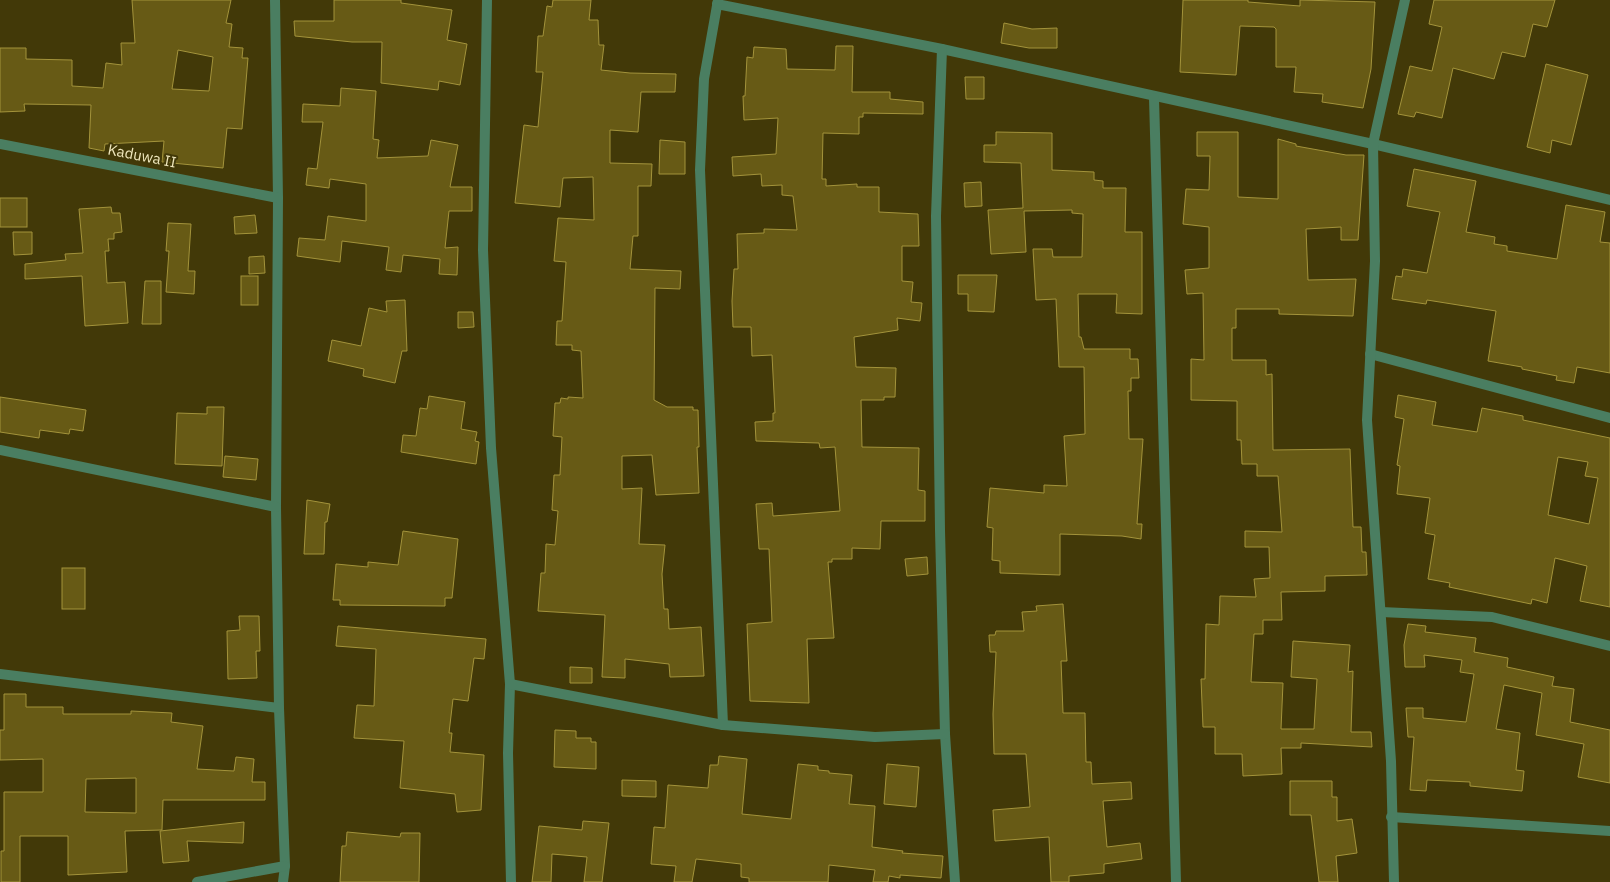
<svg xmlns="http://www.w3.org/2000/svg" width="1610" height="882" font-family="'IBM Plex Sans',sans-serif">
  <rect width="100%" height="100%" fill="#423908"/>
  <g fill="#675a15" stroke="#a3933b" fill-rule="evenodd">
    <path d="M132 0H231L226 23 232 24 229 47 243 48 242 58H248L242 129 227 128 223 168 162 162 164 141 105 144 104 151 89 148 91 105 24 104 25 111 0 112V48H26V59L72 60V86L103 88 106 63 122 65 121 43H135ZM178 50 213 57 209 91 172 89Z"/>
    <path d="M334 0H401V3L452 10 447 40 467 44 460 85 439 81 438 90 381 83 382 42H352L295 36 294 21H334Z"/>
    <path d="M553 0H591L589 20H598L599 45H604L601 70 630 73 676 74 675 92H641L638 132 610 130V163L652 164 651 186H638V236H633L630 269 681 271 680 289 655 288 654 400 667 407H693V410H698L699 447H697L699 493 656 495 652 455 622 456V489L642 488 639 544 665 545 662 574 664 609H668L669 629 701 627 704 676 670 677 669 664 625 659V678L602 677 605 615 538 611 541 573H545L546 544 555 545 558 511 552 510 554 475H560L562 437 553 436 555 403H560L561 398 568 399V397L583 398 581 351 572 350V345H556L557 321H562L566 262 554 261 558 218 594 220 593 177 563 178 560 207 515 203 524 125 538 127 543 72H536L538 36H543L547 6 552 7Z"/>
    <path d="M1183 0H1248V2L1300 6V0L1375 2 1371 69 1363 108 1322 102 1323 94 1294 92 1296 67H1276V29L1274 27 1240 26 1236 75 1180 72Z"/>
    <path d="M1434 0H1555L1547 27 1533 24 1525 57 1502 52 1494 79 1453 68 1442 118 1416 112 1414 117 1398 114 1410 66 1432 71 1442 27 1429 24Z"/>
    <path d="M1004 23 1032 29 1057 28V48H1029L1001 43Z"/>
    <path d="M836 46H853L852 92H890V99L923 102V114L863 113V117H859V134L823 133 822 179H826V186L857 184V187H879V212L918 214 919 246H902V281L913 282 911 302 922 303 920 321 897 318 898 330 854 337 856 367 896 368 895 397H884V400H861L862 447 919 448 918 490 925 491V521H881L880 549 852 548V559H832V562H828L834 638 807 639 809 703 750 701 747 624 772 622 769 549H759L756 504 772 503 773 516 840 511 835 447 820 448 819 443 756 441 755 422 773 421V413H775L772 355 752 356 751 327H733L732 301 734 269H738L737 234 764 233V229L797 230 793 196 782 195V185L762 186 761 174 733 176 732 157 776 154 778 118 744 120 743 96H745L747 57 753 58 754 47 786 49 787 69 835 70Z"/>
    <path d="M1546 64 1588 75 1571 145 1552 140 1550 153 1527 147Z"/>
    <path d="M965 77H984V99H966Z"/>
    <path d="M341 88 376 91 373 139 379 140 377 158 428 156 431 140 458 145 450 187H472V211H449L445 248 458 247 457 275 439 274 440 259 403 255 401 272 386 270 389 247 342 241 340 262 297 256 299 238 325 240 328 216 366 221V184L330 179 329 188 306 185 308 168 317 169 323 122H302L303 104 340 106Z"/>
    <path d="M996 132 1052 133V170L1094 172V180L1103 181V188H1126L1125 232H1142V314L1116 313 1117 294H1078L1079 337H1081L1084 349H1130V359H1138L1139 378H1131V391H1128L1129 439H1143L1137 524H1142L1141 539 1122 536 1060 534V575L1000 573V561L992 560 993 528 987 527 990 488 1044 493V485L1067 486 1064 436 1085 434 1084 367H1059L1056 299 1036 300 1033 249H1052L1053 257H1082L1083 214 1072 213V210L1024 211 1026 252 991 254 988 210 1023 208 1021 163 984 162V145H996Z"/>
    <path d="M1197 132H1238V197L1278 199V139L1296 144V146L1346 155H1364L1358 240H1341V227L1306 229 1308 280 1356 279 1353 316 1279 314V309H1236V328H1232V360H1266V375L1272 374 1273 450 1350 449 1353 527H1361L1362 552H1366L1367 575 1325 576V591L1281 592 1282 620H1263V634H1254L1251 682 1283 683 1281 729H1314L1317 679 1291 677 1293 641 1350 645 1348 672 1353 671 1351 732H1371L1372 747 1301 743V748H1281L1282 774 1243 776 1242 754H1215V727H1203L1201 679H1205L1206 624 1219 625 1220 596 1256 597 1254 579 1270 578 1269 547H1245V531L1282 532 1278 476H1257V464H1242L1241 440H1237V401L1191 400V359L1204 360 1203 293 1187 294 1185 270 1209 268V227L1183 224 1186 189 1209 190 1210 156H1197Z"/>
    <path d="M660 140 685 142V174H659Z"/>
    <path d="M1414 169 1476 181 1466 232 1495 237 1494 244 1507 246V251L1557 259 1566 205 1605 212 1600 242 1610 243V373L1577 367 1574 383 1556 380 1557 376 1522 369V367L1488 361 1496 311 1427 300 1426 304 1392 299 1396 276 1402 277 1403 269 1427 273 1440 212 1407 206Z"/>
    <path d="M981 182 982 206 965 207 964 183Z"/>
    <rect x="0" y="198" width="27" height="29"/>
    <path d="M111 207 112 213H120L122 232 114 233V239H108L109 251H105L107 283 125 282 128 323 85 326 82 276 25 279V264L66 260 65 254 83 253 79 209Z"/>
    <path d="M255 215 257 233 235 234 234 217Z"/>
    <path d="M168 223 191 224 188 271H195L194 294 166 292 169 251H166Z"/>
    <path d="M13 232H32V254L14 255Z"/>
    <path d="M264 256 265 273 249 274V257Z"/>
    <path d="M958 275H997L994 312 968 311V294H958Z"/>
    <rect x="241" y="276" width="17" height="29"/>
    <path d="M145 281H161V324H142Z"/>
    <path d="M405 300 407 351H402L395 383 363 376 364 369 328 361 332 340 361 346 369 308 387 312 386 301Z"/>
    <path d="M458 312H473L474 327 458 328Z"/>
    <path d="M1398 395 1436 402 1432 425 1477 432 1482 408 1523 416V420L1610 438V607L1580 601 1587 566 1555 558 1547 603 1532 599 1531 604 1449 587 1450 583 1428 579 1435 535 1425 533 1430 498 1397 494 1400 466 1397 465 1404 419 1395 417ZM1558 457 1588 462 1585 476 1598 478 1589 524 1548 515Z"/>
    <path d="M429 396 465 402 461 429 477 432 475 441 479 442 476 464 401 452 403 435 416 436 420 408 427 409Z"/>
    <path d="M0 397 86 410 83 431 70 429 69 434 40 430 39 438 0 432Z"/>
    <path d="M207 407H224L222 466 175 464 177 413 207 414Z"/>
    <path d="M225 456 258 459 256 480 223 477Z"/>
    <path d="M307 500 330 504 327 522H325L324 554H304Z"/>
    <path d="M403 531 458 539 452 598H445V606L340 605V600H333L336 564 368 567V562L398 565Z"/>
    <path d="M927 557 928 574 907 576 905 559Z"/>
    <rect x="62" y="568" width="23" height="41"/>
    <path d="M1063 604 1067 661H1061L1063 713H1085L1086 762H1091L1092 784 1131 782 1132 799 1103 801 1107 847 1140 843 1142 859 1104 864V873L1069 876V882H1051L1049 837 995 841 993 810 1030 807 1026 754H994L993 714 996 652H990L989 635H995L996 631H1024L1022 612 1037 611 1036 606Z"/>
    <path d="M239 616H259L260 651H256L257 678 228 679 227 631 240 630Z"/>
    <path d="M1408 624 1426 626 1425 632 1476 638 1474 652 1508 658 1507 667 1554 677 1552 686 1574 689 1570 722 1610 730V783L1578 777 1584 744 1536 735 1542 693 1504 685 1496 729 1520 733 1516 770 1524 771 1522 791 1470 786V782L1427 780 1426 791 1410 790 1414 737H1408L1406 708H1423V718L1466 722 1474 674 1460 672 1462 660 1424 655 1425 667H1405L1404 645Z"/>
    <path d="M338 626 486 639 484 659 474 658 468 701 453 699 449 733H452L450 752 484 755 481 810 457 812 455 794 400 788 404 741 354 738 357 705 374 706 376 649 336 646Z"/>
    <path d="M570 667 592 668V683H570Z"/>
    <path d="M4 694H26V707H63V714H131V711L172 713 171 722 203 726 197 769 234 771 236 757 254 759 252 782H265V800H163L162 830 125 831 127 872 68 875V836H20V882H1V851H4V792H43V759L0 760V730H4ZM136 778V813L85 812 86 779Z"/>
    <path d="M555 730 576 731V738H591V742H596V769L554 767Z"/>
    <path d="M719 756 747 759 742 814 791 819 798 764 818 766V770L829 771V773L852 775 849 804 875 806 872 847 903 851 902 853 943 856 941 878 900 875V878L889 876 888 882H873L875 870 829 865 828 882H749V878L741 877V864L696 859 692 882H674L676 866 651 864 654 827 665 828 668 785 708 788 710 765H718Z"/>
    <path d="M887 764 919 767 916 807 884 804Z"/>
    <path d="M622 780 656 781V797L622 796Z"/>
    <path d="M1290 781H1332V797H1337V821L1352 819 1357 853 1336 856 1338 882H1319L1311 815H1290Z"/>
    <path d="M583 821 609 823 602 882H584L587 857 552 854 551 882H532L539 826 582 830Z"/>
    <path d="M244 822 243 843 187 841 189 861 163 863 160 831Z"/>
    <path d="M347 832 400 837 401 833H420L419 882H340L342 846H346Z"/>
  </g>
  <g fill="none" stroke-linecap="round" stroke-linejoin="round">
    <g stroke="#4a7e61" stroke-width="10">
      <path d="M275 0 278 198 276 507 279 708 285 866 283 882"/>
      <path d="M487 0 483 250 491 448 510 684 508 753 511 882"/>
      <path d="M718 0 704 79 700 170 723 725"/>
      <path d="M717 4 942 49 1373 144 1610 200"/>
      <path d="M942 49 936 216 940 530 945 734 955 882"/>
      <path d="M1154 98 1176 882"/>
      <path d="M0 144 278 198"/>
      <path d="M1370 354 1610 418"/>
      <path d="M0 450 276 507"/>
      <path d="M1381 612 1492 617 1610 646"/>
      <path d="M0 674 279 708"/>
      <path d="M510 684 723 725 875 737 945 734"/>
      <path d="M1391 817 1610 831"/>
      <path d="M197 882 285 866"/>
      <path d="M1394 882 1391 761 1367 420 1375 261 1373 144 1405 0"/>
    </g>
  </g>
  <g text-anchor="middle" stroke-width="4" stroke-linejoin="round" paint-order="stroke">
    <g font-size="15" fill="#efe7bd" stroke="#423908">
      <text transform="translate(142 156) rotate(11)" y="5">Kaduwa II</text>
    </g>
  </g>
</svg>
